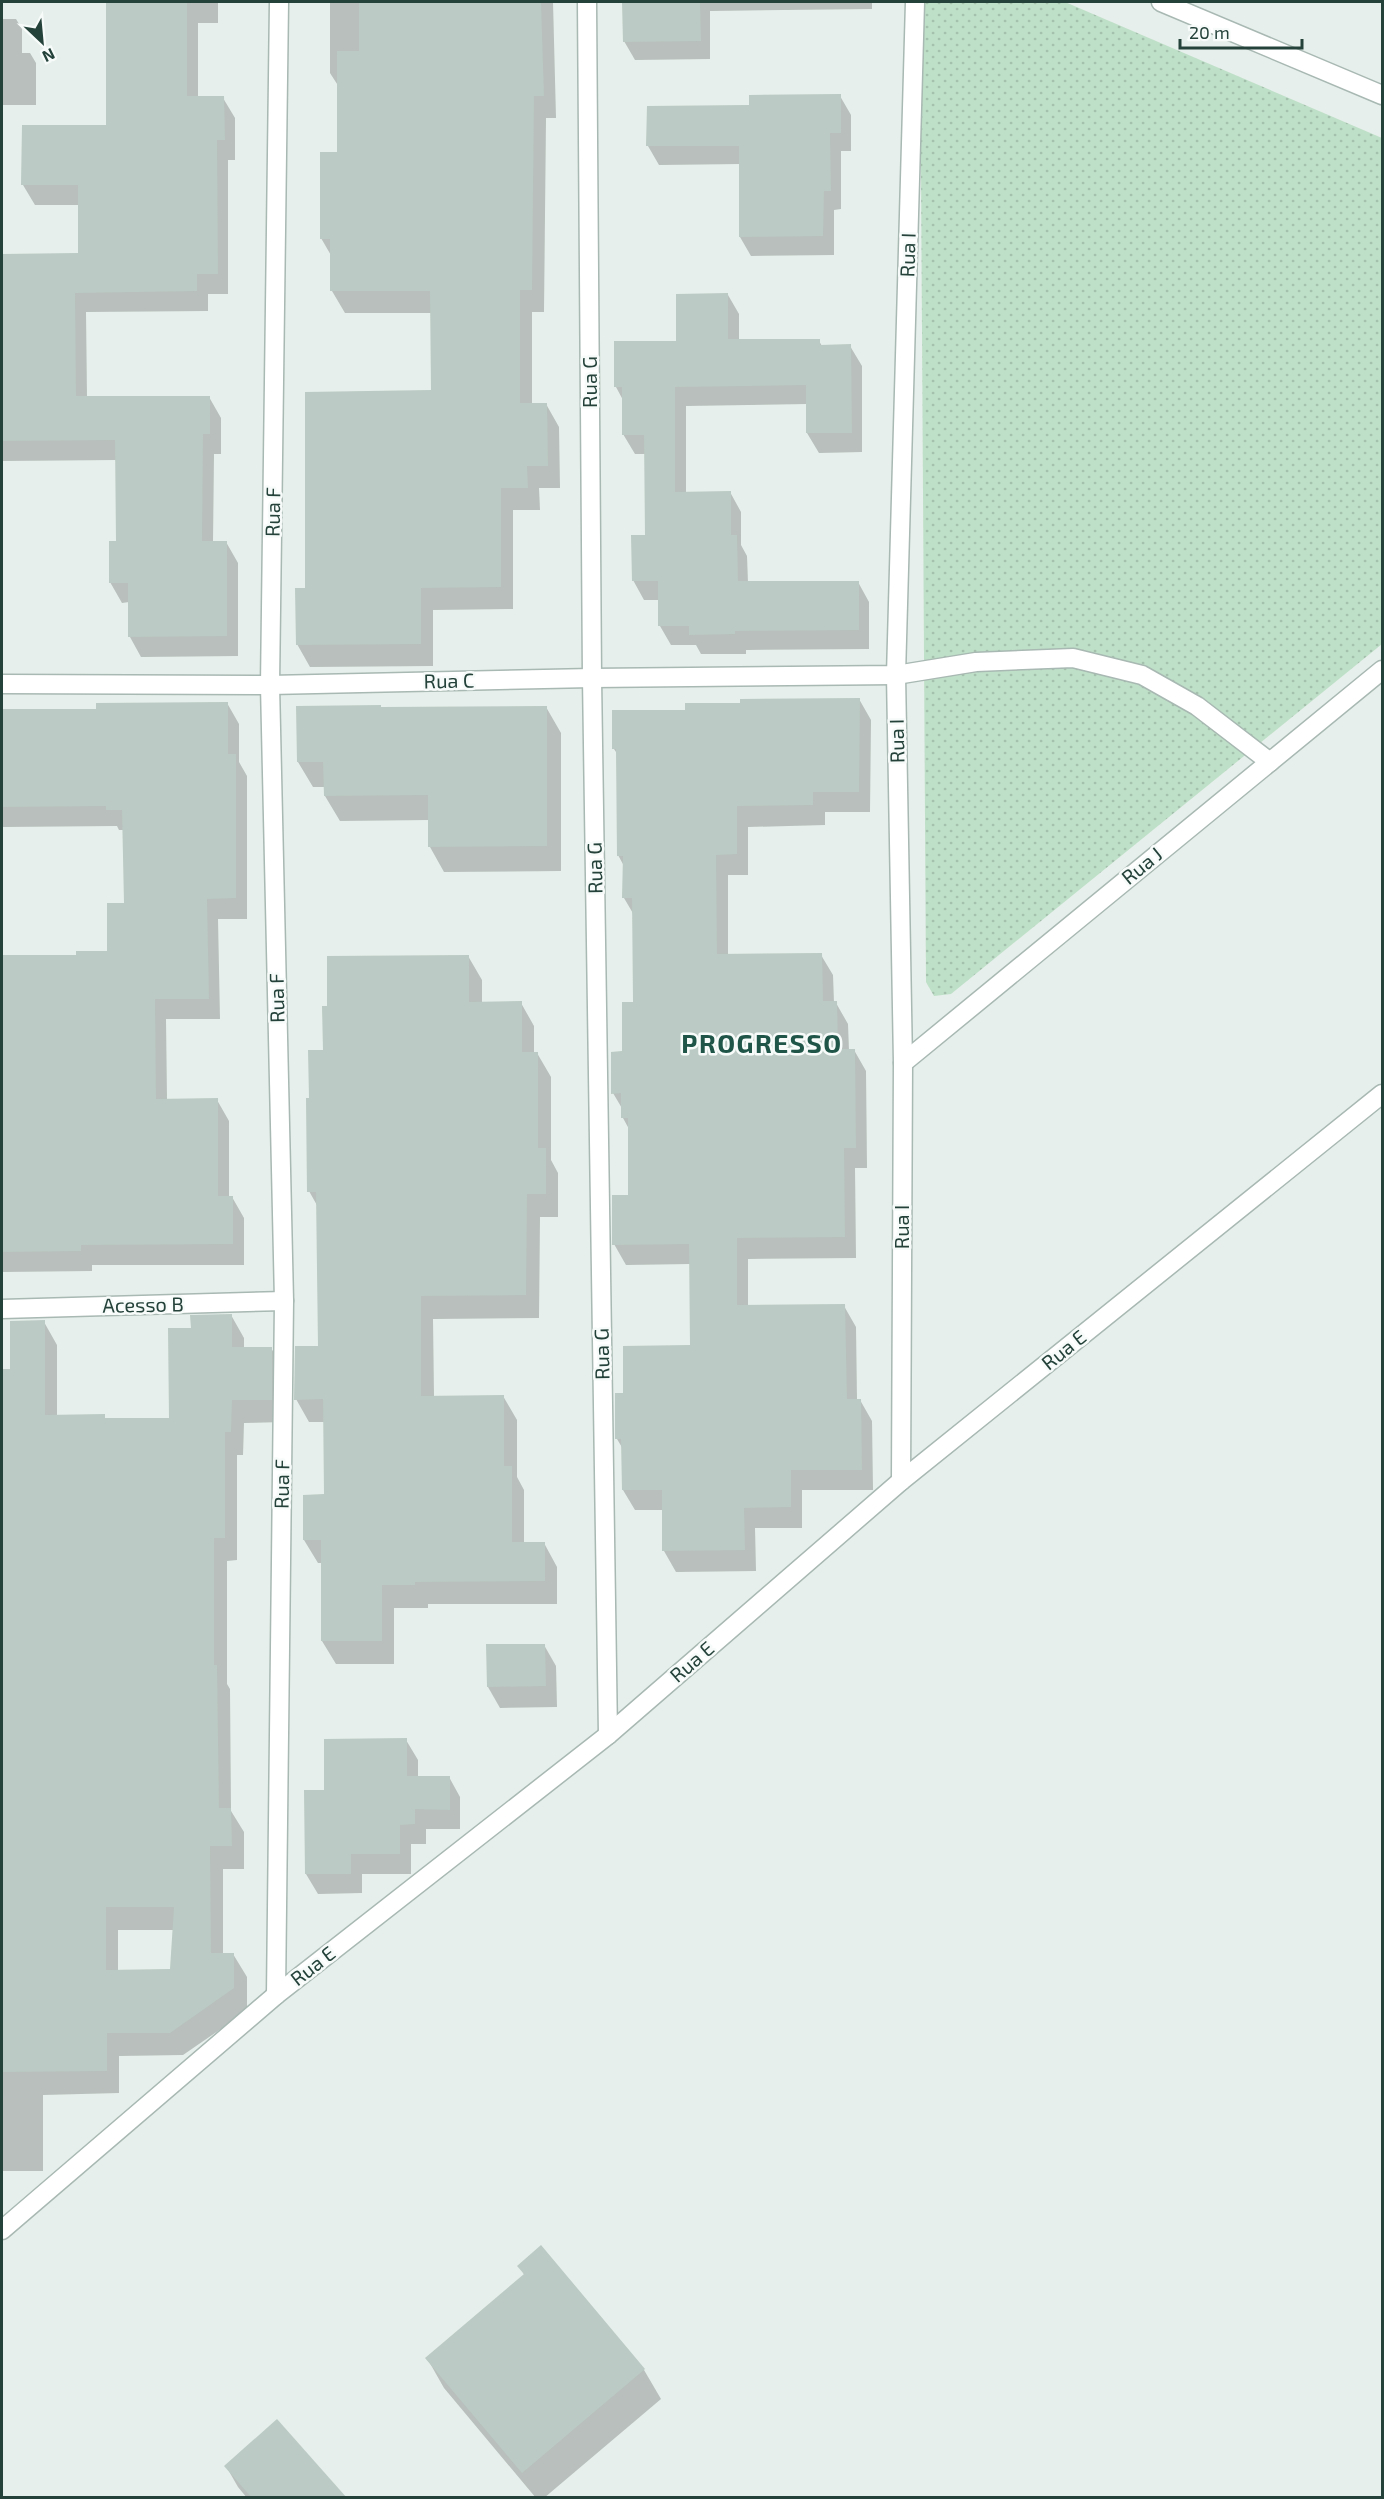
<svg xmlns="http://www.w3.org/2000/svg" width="1384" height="2499" font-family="'Exo 2',sans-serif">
  <defs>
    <pattern id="park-dots" width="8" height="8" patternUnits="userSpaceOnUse" patternTransform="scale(1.5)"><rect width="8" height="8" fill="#bfe0c8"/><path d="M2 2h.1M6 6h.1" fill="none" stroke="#a4c1ad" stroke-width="1.8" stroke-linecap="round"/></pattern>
  </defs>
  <rect width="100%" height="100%" fill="#e6efeb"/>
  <path fill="url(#park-dots)" d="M920 2H1065L1382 138V644L951 994 934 996 926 982Z"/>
  <g fill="#0003" fill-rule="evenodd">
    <path d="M107 2H218V23H198V98H223L235 118V160H228V294H208V311L86 312 87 398 209 397 221 418V454H214L213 542H226L238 563V656L141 657 130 637 129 602 122 603 110 582 117 543V460L2 461 3 255H80L79 205H35L23 185 24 127 108 126Z"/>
    <path d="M330 2H553L556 118H546L544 312H532V405L546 404 559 427 560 488H539L540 510H513V609L433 610V666L310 667 297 644 306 589 432 392V313H345L332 291V257L321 238 339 154V87L330 73Z"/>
    <path d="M624 2H872V9L710 11V59L635 60 624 41Z"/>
    <path d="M2 19H16L22 29V53H30L36 63V105H3L2 102Z"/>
    <path d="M840 96 851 115V151H841V209L834 210V255L751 256 740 237 741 164 659 165 648 146 751 107Z"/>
    <path d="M728 295 739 314V340L819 341 822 346H850L862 366V452L819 453 807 433V404L686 406V493L730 492 741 512V545L747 556 748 583 858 582 869 602V649L746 650V654H701L696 645H671L660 626V600H644L633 580 646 536 645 454H635L623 434V400L616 387 678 343Z"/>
    <path d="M859 699 871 720 870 812H825V825L748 827V875H728V955H821L833 975 834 1003H836L848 1024 849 1051 854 1050 866 1071 867 1168H855L856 1258 748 1259V1307L844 1306 856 1327 857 1400H860L872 1421 873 1490H802V1528H755L756 1571 676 1572 664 1551 663 1510H635L623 1490V1449L617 1439 625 1395 691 1347 690 1264 626 1265 614 1244 630 1196 629 1129 623 1118V1110L613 1093 635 1003 634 915 624 898V866L618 855V755L614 749 686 711Z"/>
    <path d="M227 703 239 724V762L247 776V919H218L220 1019H166L167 1100H217L229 1121V1197H232L244 1218V1265H92V1271L2 1272V957L78 956 108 953 125 904 124 830H119L117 826 2 827V711L98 710Z"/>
    <path d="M546 707 561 733V871L444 872 430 847V820L340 821 325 796V787H313L298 762Z"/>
    <path d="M468 956 482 980V1003H521L534 1026V1053H537L551 1077V1160L558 1173V1217H540L539 1318 433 1319 434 1397 503 1396 517 1420V1477L524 1490V1544L544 1543 557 1567V1604H428V1608H394V1664H336L322 1641V1563H318L304 1540V1496H326L325 1422H309L296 1399 319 1348 318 1207 309 1191 310 1100 324 1051 328 1007Z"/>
    <path d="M231 1315 244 1338V1348H271L285 1371 284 1422 244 1423 243 1455H237V1560L227 1561V1684L230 1689 231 1811 244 1832V1869H223V1955L233 1954 247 1977V2011L183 2055 119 2056V2093L43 2095V2171H2V1370H11L44 1322 57 1345V1416H104L106 1420 171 1419 192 1329ZM118 1930H174L171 1971H118Z"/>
    <path d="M544 1645 556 1666 557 1707 500 1708 488 1687Z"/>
    <path d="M406 1740 418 1760V1778L449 1777 460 1797V1829H426V1844H411V1874H362V1893L318 1894 306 1874 326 1791Z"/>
    <path d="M519 2266 644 2370 661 2399 544 2498H536L444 2388 427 2358 525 2276Z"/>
    <path d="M226 2466 342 2498H247L238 2487Z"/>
  </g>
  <g fill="#bbcac4" fill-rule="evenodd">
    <path d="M106 2H187V96H224L225 140H217L218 274H197V291L75 293 76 396H210V434H203L202 541H227V636L128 637V583H109V541H116L115 440 2 441V254L78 253V185H21L22 125H106Z"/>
    <path d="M359 2H541L544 96H534L532 290H520V403H547L548 466H527L528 488H501V587L421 588V644L296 645 295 588H305V392L431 390 430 291H330V239H320V152H337V51H359Z"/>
    <path d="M622 2H700L701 41 623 42Z"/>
    <path d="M841 94V133H830L831 191H824L823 236 739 237V146H646L647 106 749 105V95Z"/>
    <path d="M728 293V339H820V345L851 344 852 433H806V385L675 387V492L731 491V535H737L738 581H859V630L735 631V634L689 635V626H658V581H632L631 535H645L644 435H622V387H614V341H676V294Z"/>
    <path d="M860 698 859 792H813V805L737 806V854L716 855 717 954 822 953 823 1001H837L838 1049H855L856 1148H844L845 1237 737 1238V1305L845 1304 847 1399H861L862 1470H791V1507L744 1508 745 1550 662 1551V1490H622L621 1439H615V1393H623V1346L690 1345 689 1244 612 1245V1195H628V1118H621V1093L611 1094V1052L622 1051V1002H633L632 898H622L623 856H617L616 749H612V710H685V703H740V699Z"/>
    <path d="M228 702V754H236V898L207 899 209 999H155L156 1099 218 1098V1196H233V1244L81 1245V1251L2 1252V955H76V951H107V903H124L122 810H106V806L2 807V709H96V703Z"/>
    <path d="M381 705V707L547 706V846L428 847V795L324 796 323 762H297L296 706Z"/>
    <path d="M469 955V1002L522 1001V1052H538V1148H546V1194H527L526 1295 421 1296V1396L504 1395V1466H512V1542H545V1581L415 1582V1585H382V1641H321V1540H303V1495L324 1494 323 1399 294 1400 295 1346H318L316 1192H307L306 1098H309L308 1050H323L322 1006H327V956Z"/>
    <path d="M232 1314V1347H272V1400H232L231 1432H225V1538H214V1665H217L219 1808H231L232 1846H210L211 1953H234V1988L170 2033H107V2071L2 2072V1369H10V1321L45 1320V1415L105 1414V1418H169L168 1328H191L190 1315ZM106 1907H174L170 1969 106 1970Z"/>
    <path d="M486 1644H545L546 1686 487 1687Z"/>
    <path d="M407 1738V1776H450V1810L415 1809V1824L400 1825V1854H351V1874H305L304 1790H324V1739Z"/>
    <path d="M541 2245 645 2369 522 2473 425 2358 524 2274 517 2266Z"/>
    <path d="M277 2419 347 2498H252L224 2466Z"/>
  </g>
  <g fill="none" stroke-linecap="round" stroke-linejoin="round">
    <defs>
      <g id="minor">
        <path d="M587 2 592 678 608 1735"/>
        <path d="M1161 2 1382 95"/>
        <path d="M2 684 270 685 592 678 896 675 976 662 1073 658 1142 675 1197 706 1270 762"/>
        <path d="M903 1063 1382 670"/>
        <path d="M2 1309 284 1301"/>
        <path d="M901 1481 903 1063 896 675 915 2"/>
        <path d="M276 1995 284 1301 270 685 279 2"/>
        <path d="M2 2230 276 1995 608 1735 901 1481 1382 1094"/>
      </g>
    </defs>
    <use href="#minor" stroke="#a8b8b2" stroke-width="21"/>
    <use href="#minor" stroke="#fff" stroke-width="18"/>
  </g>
  <g text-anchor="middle" stroke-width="5" stroke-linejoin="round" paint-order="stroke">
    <g font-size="20" fill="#24423a" stroke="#f7fbf9">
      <text transform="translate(908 255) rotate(-88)" y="7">Rua I</text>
      <text transform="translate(590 382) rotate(-90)" y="7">Rua G</text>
      <text transform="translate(273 512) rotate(-89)" y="7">Rua F</text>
      <text transform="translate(449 681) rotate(-1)" y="7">Rua C</text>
      <text transform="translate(897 741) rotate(-91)" y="7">Rua I</text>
      <text transform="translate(1142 866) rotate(-39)" y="7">Rua J</text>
      <text transform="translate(595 868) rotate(-91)" y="7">Rua G</text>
      <text transform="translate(277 998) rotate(-91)" y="7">Rua F</text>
      <text transform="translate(902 1227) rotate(-90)" y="7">Rua I</text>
      <text transform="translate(143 1305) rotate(-1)" y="7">Acesso B</text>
      <text transform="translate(1064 1350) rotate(-39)" y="7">Rua E</text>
      <text transform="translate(602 1354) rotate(-91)" y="7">Rua G</text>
      <text transform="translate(282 1484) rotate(-89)" y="7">Rua F</text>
      <text transform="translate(692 1662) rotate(-41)" y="7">Rua E</text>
      <text transform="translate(313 1966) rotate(-38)" y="7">Rua E</text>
    </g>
    <g font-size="26" font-weight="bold" letter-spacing="1.5" fill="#1f5548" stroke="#f7fbf9">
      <text x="762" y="1053">PROGRESSO</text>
    </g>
  </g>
  <rect width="1384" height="2499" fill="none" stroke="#24423a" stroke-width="6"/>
  <g transform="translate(42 42) rotate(154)" stroke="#f7fbf9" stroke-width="4.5" paint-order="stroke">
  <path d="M0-4.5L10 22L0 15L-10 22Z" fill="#24423a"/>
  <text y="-9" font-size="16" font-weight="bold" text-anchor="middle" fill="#24423a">N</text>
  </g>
  <path d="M1180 39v9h122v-9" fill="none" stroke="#24423a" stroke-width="3"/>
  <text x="1189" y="39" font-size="18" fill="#24423a" stroke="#f7fbf9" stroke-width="4.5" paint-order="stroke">20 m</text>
</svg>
